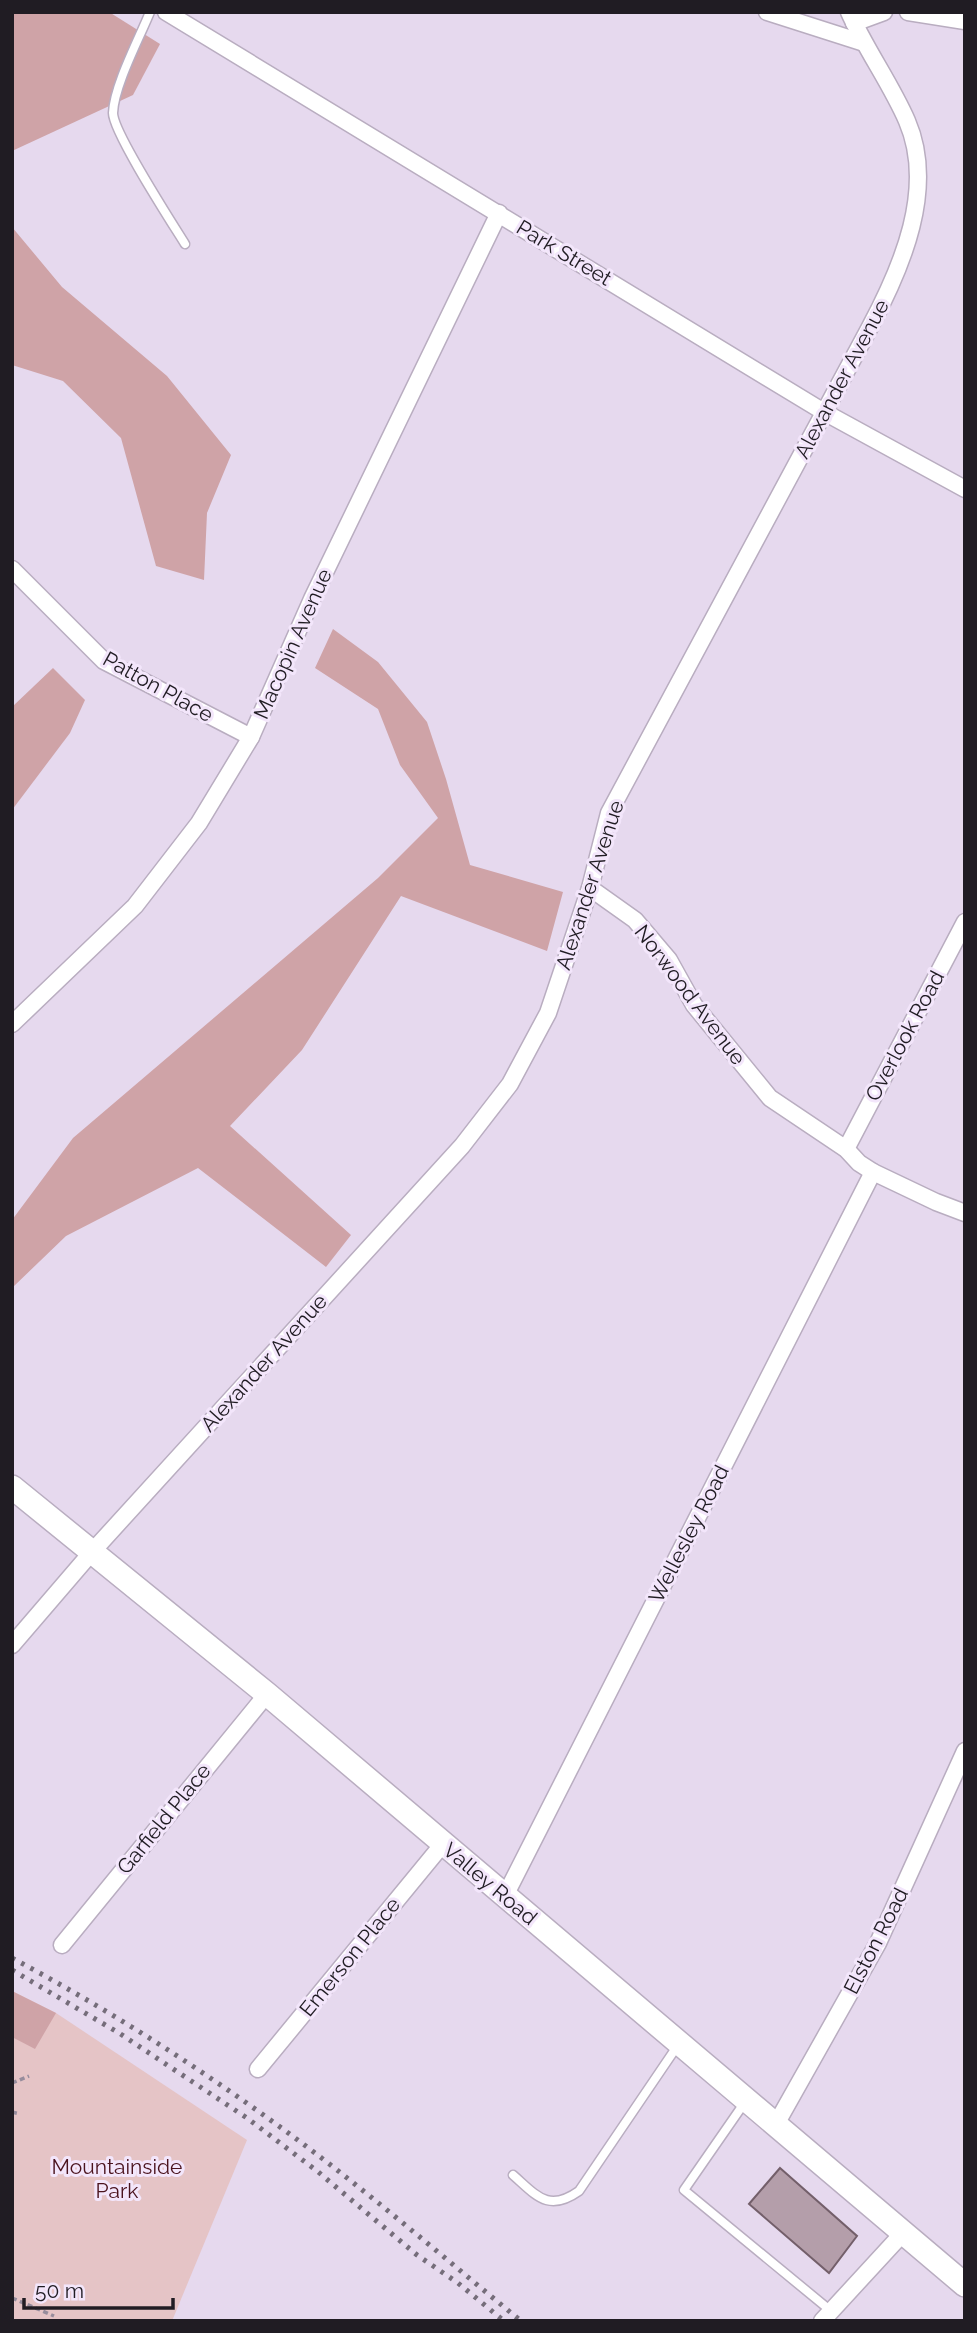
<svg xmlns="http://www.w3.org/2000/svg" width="977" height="2333" font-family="Raleway,sans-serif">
  <rect width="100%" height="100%" fill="#e6d9ee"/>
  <path fill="#e5c4c6" d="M12 1991 56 2013 247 2140 172 2321H12Z"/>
  <g fill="#cfa3a7">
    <path d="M12 12H109L160 44 133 95 12 151Z"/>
    <path d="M12 227 62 287 167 376 231 455 207 513 204 580 156 566 121 438 63 381 12 365Z"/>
    <path d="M333 629 378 662 427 722 446 779 470 865 563 892 547 951 401 896 302 1050 230 1126 351 1235 326 1267 198 1168 66 1236 12 1288V1220L73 1138 378 878 438 818 400 765 378 709 315 668Z"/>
    <path d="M53 668 85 700 70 733 12 810V707Z"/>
    <path d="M12 1991 56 2013 35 2049 12 2037Z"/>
  </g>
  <path fill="#b49eaa" stroke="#735f6a" stroke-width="2" d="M780 2168 857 2236 829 2273 749 2204Z"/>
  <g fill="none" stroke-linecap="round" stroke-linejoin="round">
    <defs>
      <g id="lane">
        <path d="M150 12C139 39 114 86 113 113 113 132 172 223 185 244"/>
        <path d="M745 2102 684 2190 831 2311"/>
        <path d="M513 2175C536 2195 548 2213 579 2191L678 2045"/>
      </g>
      <g id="street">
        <path d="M166 12 824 412 965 489"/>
        <path d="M767 12 864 43"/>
        <path d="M908 12 965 21"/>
        <path d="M854 23 884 12"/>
        <path d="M12 569 104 661 251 737"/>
        <path d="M590 888 635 920 669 960 694 1005 770 1098 846 1149 859 1163 873 1172 936 1202 965 1213"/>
        <path d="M12 1024 135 906 199 823 251 737 312 599 499 213"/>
        <path d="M846 1149 965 922"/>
        <path d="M12 1645 91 1553 462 1146 510 1084 548 1013 590 888 609 813 870 327C902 267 936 188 907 121 891 84 866 50 849 12"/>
        <path d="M505 1896 873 1172"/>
        <path d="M62 1945 267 1694"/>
        <path d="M258 2069 442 1845"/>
        <path d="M775 2126 878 1943 965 1751"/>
        <path d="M822 2321 903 2233"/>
      </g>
      <path id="secondary" d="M12 1487 267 1694 965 2285"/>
    </defs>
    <use href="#lane" stroke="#b9adc0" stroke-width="11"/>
    <use href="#street" stroke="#b9adc0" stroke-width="19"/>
    <use href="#secondary" stroke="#b9adc0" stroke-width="26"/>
    <g stroke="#968c9c" stroke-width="3.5" stroke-dasharray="5 3.5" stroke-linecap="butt">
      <path d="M12 2083 29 2076"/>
      <path d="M12 2112 20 2114"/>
      <path d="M12 2298 54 2316"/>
    </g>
    <use href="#lane" stroke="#fff" stroke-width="8"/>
    <use href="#street" stroke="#fff" stroke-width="16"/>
    <use href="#secondary" stroke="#fff" stroke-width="23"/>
    <g stroke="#756d7a" stroke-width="5" stroke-dasharray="3.5 7" stroke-linecap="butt">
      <path d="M12 1958C119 2015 223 2083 319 2156 388 2209 454 2266 521 2321"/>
      <path d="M12 1970 119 2033 247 2118 317 2171 417 2255 458 2283 504 2321"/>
    </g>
  </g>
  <g text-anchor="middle" stroke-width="6" stroke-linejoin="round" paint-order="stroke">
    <g font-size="21" fill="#201c23" stroke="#f3e6fb">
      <text transform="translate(564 253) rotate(31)" y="7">Park Street</text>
      <text transform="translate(842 379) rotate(-62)" y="7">Alexander Avenue</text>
      <text transform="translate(293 644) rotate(-66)" y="7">Macopin Avenue</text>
      <text transform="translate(158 687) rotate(29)" y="7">Patton Place</text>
      <text transform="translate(590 885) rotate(-72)" y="7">Alexander Avenue</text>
      <text transform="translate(690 995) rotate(53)" y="7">Norwood Avenue</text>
      <text transform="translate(905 1036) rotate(-62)" y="7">Overlook Road</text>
      <text transform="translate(264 1363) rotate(-48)" y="7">Alexander Avenue</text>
      <text transform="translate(689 1534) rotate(-63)" y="7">Wellesley Road</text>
      <text transform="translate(164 1819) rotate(-51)" y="7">Garfield Place</text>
      <text transform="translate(490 1884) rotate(40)" y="7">Valley Road</text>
      <text transform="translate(876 1941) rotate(-63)" y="7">Elston Road</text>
      <text transform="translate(350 1957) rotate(-51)" y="7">Emerson Place</text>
    </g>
    <g font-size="21" fill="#4a131d" stroke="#f3e6fb">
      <text x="117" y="2174">Mountainside<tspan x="117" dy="24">Park</tspan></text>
    </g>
  </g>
  <rect width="977" height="2333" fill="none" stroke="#201c23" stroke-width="28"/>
  <path d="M24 2298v10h149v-10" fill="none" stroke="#201c23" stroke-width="3.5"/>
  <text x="35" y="2298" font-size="21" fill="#201c23" stroke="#f3e6fb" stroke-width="5" paint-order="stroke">50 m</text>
</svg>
